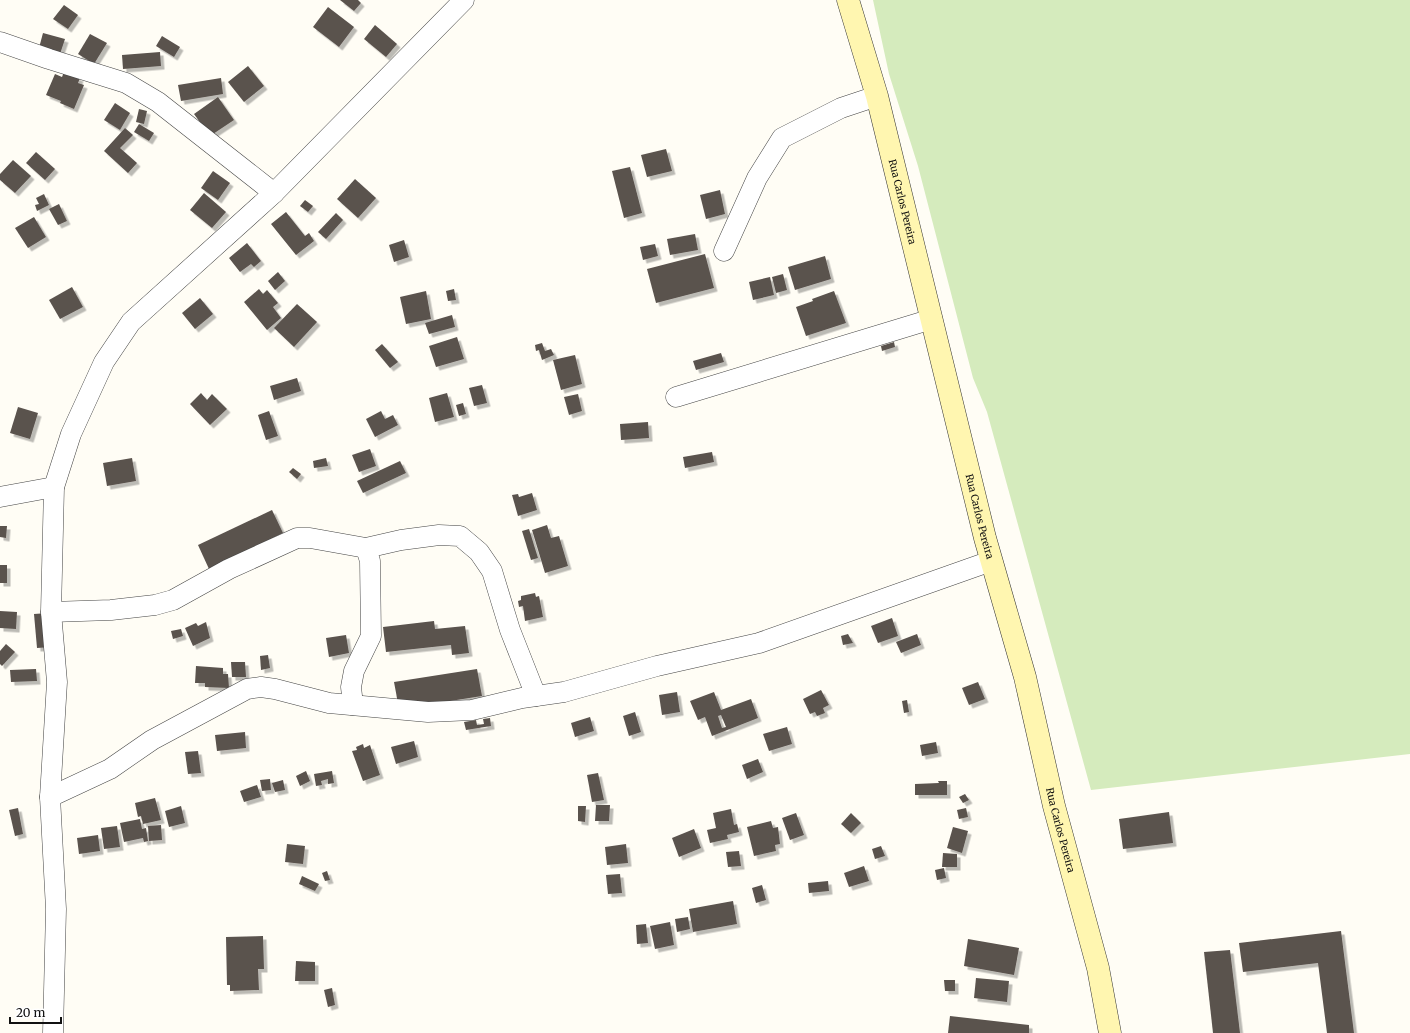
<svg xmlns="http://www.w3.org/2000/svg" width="1410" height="1033" font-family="Merriweather,serif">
  <defs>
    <filter id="shadow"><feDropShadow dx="3.5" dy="3.5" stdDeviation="0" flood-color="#0004"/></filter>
  </defs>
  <rect width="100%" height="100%" fill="#fffdf5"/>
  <path fill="#d5ebbd" d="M873 0H1410V754L1091 790 987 412 973 378 918 166 889 74Z"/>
  <g fill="#5a524d" fill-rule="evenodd" filter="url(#shadow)">
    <path d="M340 0H358L361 3 354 11Z"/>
    <path d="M64 5 78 15 68 29 53 19Z"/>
    <path d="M328 7 354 27 339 47 313 27Z"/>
    <path d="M375 25 397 44 386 57 364 39Z"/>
    <path d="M43 33 65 39 60 54 39 48Z"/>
    <path d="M90 34 107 43 94 64 78 54Z"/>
    <path d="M162 36 180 47 174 57 156 46Z"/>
    <path d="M160 52 161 66 123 69 122 55Z"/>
    <path d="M248 66 264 86 244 102 228 82Z"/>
    <path d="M64 72 80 78 78 83 84 85 74 109 60 103 61 101 46 95 55 74 62 77Z"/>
    <path d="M221 78 223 94 181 101 178 85Z"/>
    <path d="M218 97 234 120 210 136 194 114Z"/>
    <path d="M115 103 130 113 120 130 104 120Z"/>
    <path d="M139 109 147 111 144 124 136 122Z"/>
    <path d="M139 124 154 133 149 141 134 132Z"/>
    <path d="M125 128 133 135 120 148 137 163 128 173 104 151Z"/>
    <path d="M666 149 672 171 647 177 641 155Z"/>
    <path d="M36 152 55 169 45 180 26 163Z"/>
    <path d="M13 160 31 176 15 193 0 180V174Z"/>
    <path d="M630 167 642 213 624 218 612 171Z"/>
    <path d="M213 171 230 183 218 200 201 188Z"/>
    <path d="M355 179 376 198 358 218 337 199Z"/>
    <path d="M720 190 725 214 706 219 700 195Z"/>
    <path d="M204 193 226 212 212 228 190 210Z"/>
    <path d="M44 194 49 205 37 211 35 205 39 204 36 198Z"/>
    <path d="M305 200 313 206 308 212 300 206Z"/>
    <path d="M59 204 67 221 58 225 49 209Z"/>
    <path d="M286 212 305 236 309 233 314 241 296 255 271 224Z"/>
    <path d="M336 213 343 220 326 239 318 232Z"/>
    <path d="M34 217 46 237 28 248 15 228Z"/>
    <path d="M695 234 698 250 670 255 667 239Z"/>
    <path d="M404 240 409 257 394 262 389 245Z"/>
    <path d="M247 243 261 261 254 267 251 264 240 272 229 258Z"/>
    <path d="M655 244 658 256 643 260 640 247Z"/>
    <path d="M705 254 714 288 656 303 647 269Z"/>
    <path d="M825 256 831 279 795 290 788 267Z"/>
    <path d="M278 272 285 281 275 290 268 281Z"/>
    <path d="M783 274 787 290 776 293 772 277Z"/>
    <path d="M770 277 774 295 753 300 749 282Z"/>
    <path d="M72 287 83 307 60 319 49 300Z"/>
    <path d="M259 289 263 294 267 290 278 303 273 307 281 318 267 330 244 302Z"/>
    <path d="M454 289 456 300 448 301 446 291Z"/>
    <path d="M426 291 431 319 406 324 400 297Z"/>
    <path d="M834 291 846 323 806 336 796 307 813 301 812 299Z"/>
    <path d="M200 298 213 314 195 329 182 313Z"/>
    <path d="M297 304 317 322 294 347 274 328Z"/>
    <path d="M452 315 455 327 429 334 425 323Z"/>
    <path d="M457 337 464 359 436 367 429 346Z"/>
    <path d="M894 342 895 347 882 351 881 346Z"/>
    <path d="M542 343 545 351 551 349 554 355 542 360 539 350 536 351 535 345Z"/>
    <path d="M382 344 398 362 390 368 375 350Z"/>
    <path d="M721 353 724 362 696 370 693 361Z"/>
    <path d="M575 355 582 384 561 390 553 360Z"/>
    <path d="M297 378 301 391 274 400 270 386Z"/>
    <path d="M482 385 487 403 474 406 469 388Z"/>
    <path d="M201 393 207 400 212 394 227 409 210 425 190 404Z"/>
    <path d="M447 393 454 417 435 422 429 398Z"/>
    <path d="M578 394 582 411 569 415 564 397Z"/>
    <path d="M463 403 466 414 459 416 456 405Z"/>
    <path d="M18 407 38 413 30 439 10 433Z"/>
    <path d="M269 411 278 436 266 440 258 415Z"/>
    <path d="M381 411 385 419 393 415 398 425 375 437 366 419Z"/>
    <path d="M648 422 649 438 621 440 620 424Z"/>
    <path d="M370 449 376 466 359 472 352 455Z"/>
    <path d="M712 452 714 462 685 468 683 457Z"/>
    <path d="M132 458 136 481 107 486 103 463Z"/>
    <path d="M326 458 328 466 314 468 313 461Z"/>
    <path d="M400 461 406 473 363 493 357 481Z"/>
    <path d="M293 468 301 474 297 479 289 472Z"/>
    <path d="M532 493 537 510 518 516 512 495 518 494 519 497Z"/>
    <path d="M272 510 283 533 209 569 198 545Z"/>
    <path d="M547 525 551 538 559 536 568 566 545 573 532 530Z"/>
    <path d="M0 526H7L6 538 0 537Z"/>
    <path d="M529 529 538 558 531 560 522 531Z"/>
    <rect x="0" y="565" width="7" height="18"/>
    <path d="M535 593 536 597 539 596 543 617 525 621 523 606 519 607 518 601 521 600V596Z"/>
    <path d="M0 611 17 612 16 629 0 628Z"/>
    <path d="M48 613 51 647 37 648 34 614Z"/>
    <path d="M892 618 898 636 878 643 871 626Z"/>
    <path d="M434 621 435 629 465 626 469 653 452 655 451 645 386 652 383 627Z"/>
    <path d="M206 622 210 638 193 646 185 628 196 623 198 626Z"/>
    <path d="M181 629 183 636 173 639 171 631Z"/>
    <path d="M848 634 853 643 843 645 841 636Z"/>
    <path d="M917 634 921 645 901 653 896 642Z"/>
    <path d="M346 635 349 653 329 657 326 638Z"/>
    <path d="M6 644 15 652 2 666 0 664V651Z"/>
    <path d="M268 655 270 668 261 670 260 656Z"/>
    <path d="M231 662H245L246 677H232Z"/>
    <path d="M196 666 223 668V674H228L229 688 205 687V683H195Z"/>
    <path d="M36 669 37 681 11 682 10 670Z"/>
    <path d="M477 669 482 696 399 709 394 682Z"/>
    <path d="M978 682 985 699 969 705 962 688Z"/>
    <path d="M821 690 829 705 823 708 825 713 817 716 815 712 810 714 803 699Z"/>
    <path d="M677 692 680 712 662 715 659 695Z"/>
    <path d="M714 692 721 710 751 699 758 718 712 736 705 717 698 720 690 701ZM721 715 726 727 722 728 718 716Z"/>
    <path d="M907 700 909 712 904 713 902 701Z"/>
    <path d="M635 712 641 732 629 736 623 716Z"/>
    <path d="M590 717 594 731 575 737 571 723Z"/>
    <path d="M490 718 491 726 466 730 464 722 476 720 477 725 484 724 483 719Z"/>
    <path d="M787 727 792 744 769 751 763 734Z"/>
    <path d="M245 732 246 748 217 751 215 735Z"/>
    <path d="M414 741 418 757 396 764 391 747Z"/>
    <path d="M936 742 938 753 922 756 920 745Z"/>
    <path d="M363 744 364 748 370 745 380 775 363 781 352 751 357 750 356 747Z"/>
    <path d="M198 751 201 773 188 774 185 752Z"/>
    <path d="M758 759 763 772 747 779 742 765Z"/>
    <path d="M306 771 310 781 300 786 296 776Z"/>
    <path d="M332 771 334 783 328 784V779L321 781 322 785 316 786 314 774Z"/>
    <path d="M598 773 604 800 592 802 587 775Z"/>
    <path d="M270 779 271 790 262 791 260 780Z"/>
    <path d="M283 780 285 790 275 792 272 783Z"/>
    <path d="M938 781H947V795H915V784L939 783Z"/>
    <path d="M257 785 261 797 244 802 240 791Z"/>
    <path d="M965 794 969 800 963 803 959 797Z"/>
    <path d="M155 798 161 820 143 824 141 816 138 817 135 803Z"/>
    <path d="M596 805H610L609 821H595Z"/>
    <path d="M181 806 185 823 169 827 165 811Z"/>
    <path d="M578 806H586L585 822 578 821Z"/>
    <path d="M18 808 23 834 15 836 9 810Z"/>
    <path d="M966 808 968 817 959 819 957 810Z"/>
    <path d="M731 809 734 825 737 824 739 832 727 835 728 839 710 843 707 830 716 828 713 813Z"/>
    <path d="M1169 812 1173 843 1123 849 1119 819Z"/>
    <path d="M796 813 804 835 790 840 782 818Z"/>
    <path d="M851 813 861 823 851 833 841 824Z"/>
    <path d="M140 819 142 829 146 828 148 841 144 842 143 838 124 842 120 823Z"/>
    <path d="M771 821 773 828 778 827 780 844 775 845 776 851 754 856 747 827Z"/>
    <path d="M161 825 162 840 149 841 148 826Z"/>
    <path d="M117 826 120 847 104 849 101 828Z"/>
    <path d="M953 827 968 831 962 853 947 848Z"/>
    <path d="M694 829 701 848 679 857 672 838Z"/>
    <path d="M98 835 100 851 79 854 77 838Z"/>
    <path d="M287 844 305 846 303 864 285 862Z"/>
    <path d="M626 844 628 863 607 865 605 847Z"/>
    <path d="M881 846 885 856 875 859 872 849Z"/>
    <path d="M739 851 741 866 728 867 726 852Z"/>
    <path d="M943 853 957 854V867H942Z"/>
    <path d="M864 866 869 881 849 887 844 873Z"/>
    <path d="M944 868 946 878 937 880 935 870Z"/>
    <path d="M327 871 330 880 325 881 322 873Z"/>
    <path d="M620 874 622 893 608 894 606 875Z"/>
    <path d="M302 876 319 884 315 891 299 884Z"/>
    <path d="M828 881 829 891 809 893 808 883Z"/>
    <path d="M762 885 766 900 756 903 752 888Z"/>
    <path d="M733 901 737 924 693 932 689 909Z"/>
    <path d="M688 917 690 929 677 932 675 919Z"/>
    <path d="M670 922 674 945 655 949 650 926Z"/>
    <path d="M646 924 648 943 637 944 636 925Z"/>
    <path d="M1341 931 1354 1033H1327L1318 963 1243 972 1239 943Z"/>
    <path d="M263 936 264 969H258L259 990 230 991V985H227L226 937Z"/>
    <path d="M968 939 1019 948 1014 975 964 966Z"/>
    <path d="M1230 950 1240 1033H1213L1204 952Z"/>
    <path d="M296 961 315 962V981H295Z"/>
    <path d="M976 978 1009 981 1007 1002 974 998Z"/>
    <path d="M944 980H955V991H945Z"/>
    <path d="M332 988 335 1005 328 1007 324 990Z"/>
    <path d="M950 1016 1029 1025V1033H948Z"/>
  </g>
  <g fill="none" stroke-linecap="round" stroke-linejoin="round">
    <defs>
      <g id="minor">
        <path d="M0 42 49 59 126 83 158 102 274 193"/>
        <path d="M724 251 757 178 782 138 841 108 877 96"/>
        <path d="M676 397 932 319"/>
        <path d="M0 497 54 487"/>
        <path d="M51 612 111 610 155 605 173 600 229 569 297 538H310L366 548 401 540 439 535 460 536 479 552 492 571 510 630 536 696"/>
        <path d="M353 705 351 687 354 671 371 636 370 561 366 548"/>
        <path d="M50 797 110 769 152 740 247 689 261 687 275 689 329 703 428 712 472 710 522 698 564 692 657 666 759 643 991 561"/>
        <path d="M53 1033 56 909 50 797 57 682 51 612 54 487 71 434 104 362 131 322 274 193 464 0"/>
      </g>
      <g id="secondary">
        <path id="s1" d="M848 0 877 96 985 538 1025 677 1054 806 1098 968 1110 1033"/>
      </g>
    </defs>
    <use href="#minor" stroke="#444" stroke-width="21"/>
    <use href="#secondary" stroke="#333" stroke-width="23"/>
    <use href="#minor" stroke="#fff" stroke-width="20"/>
    <use href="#secondary" stroke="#fff6b0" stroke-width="22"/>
  </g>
  <g text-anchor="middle" stroke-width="4" stroke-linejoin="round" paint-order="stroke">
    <g font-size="10" fill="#111" stroke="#fff">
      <text dy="4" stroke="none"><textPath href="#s1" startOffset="209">Rua Carlos Pereira</textPath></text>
      <text dy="4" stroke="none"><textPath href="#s1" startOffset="533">Rua Carlos Pereira</textPath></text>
      <text dy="4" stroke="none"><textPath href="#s1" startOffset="857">Rua Carlos Pereira</textPath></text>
    </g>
  </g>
  <path d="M10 1017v6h51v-6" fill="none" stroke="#111111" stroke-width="2"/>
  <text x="16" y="1017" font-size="12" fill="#111111" stroke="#ffffff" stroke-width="3" paint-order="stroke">20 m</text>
</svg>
